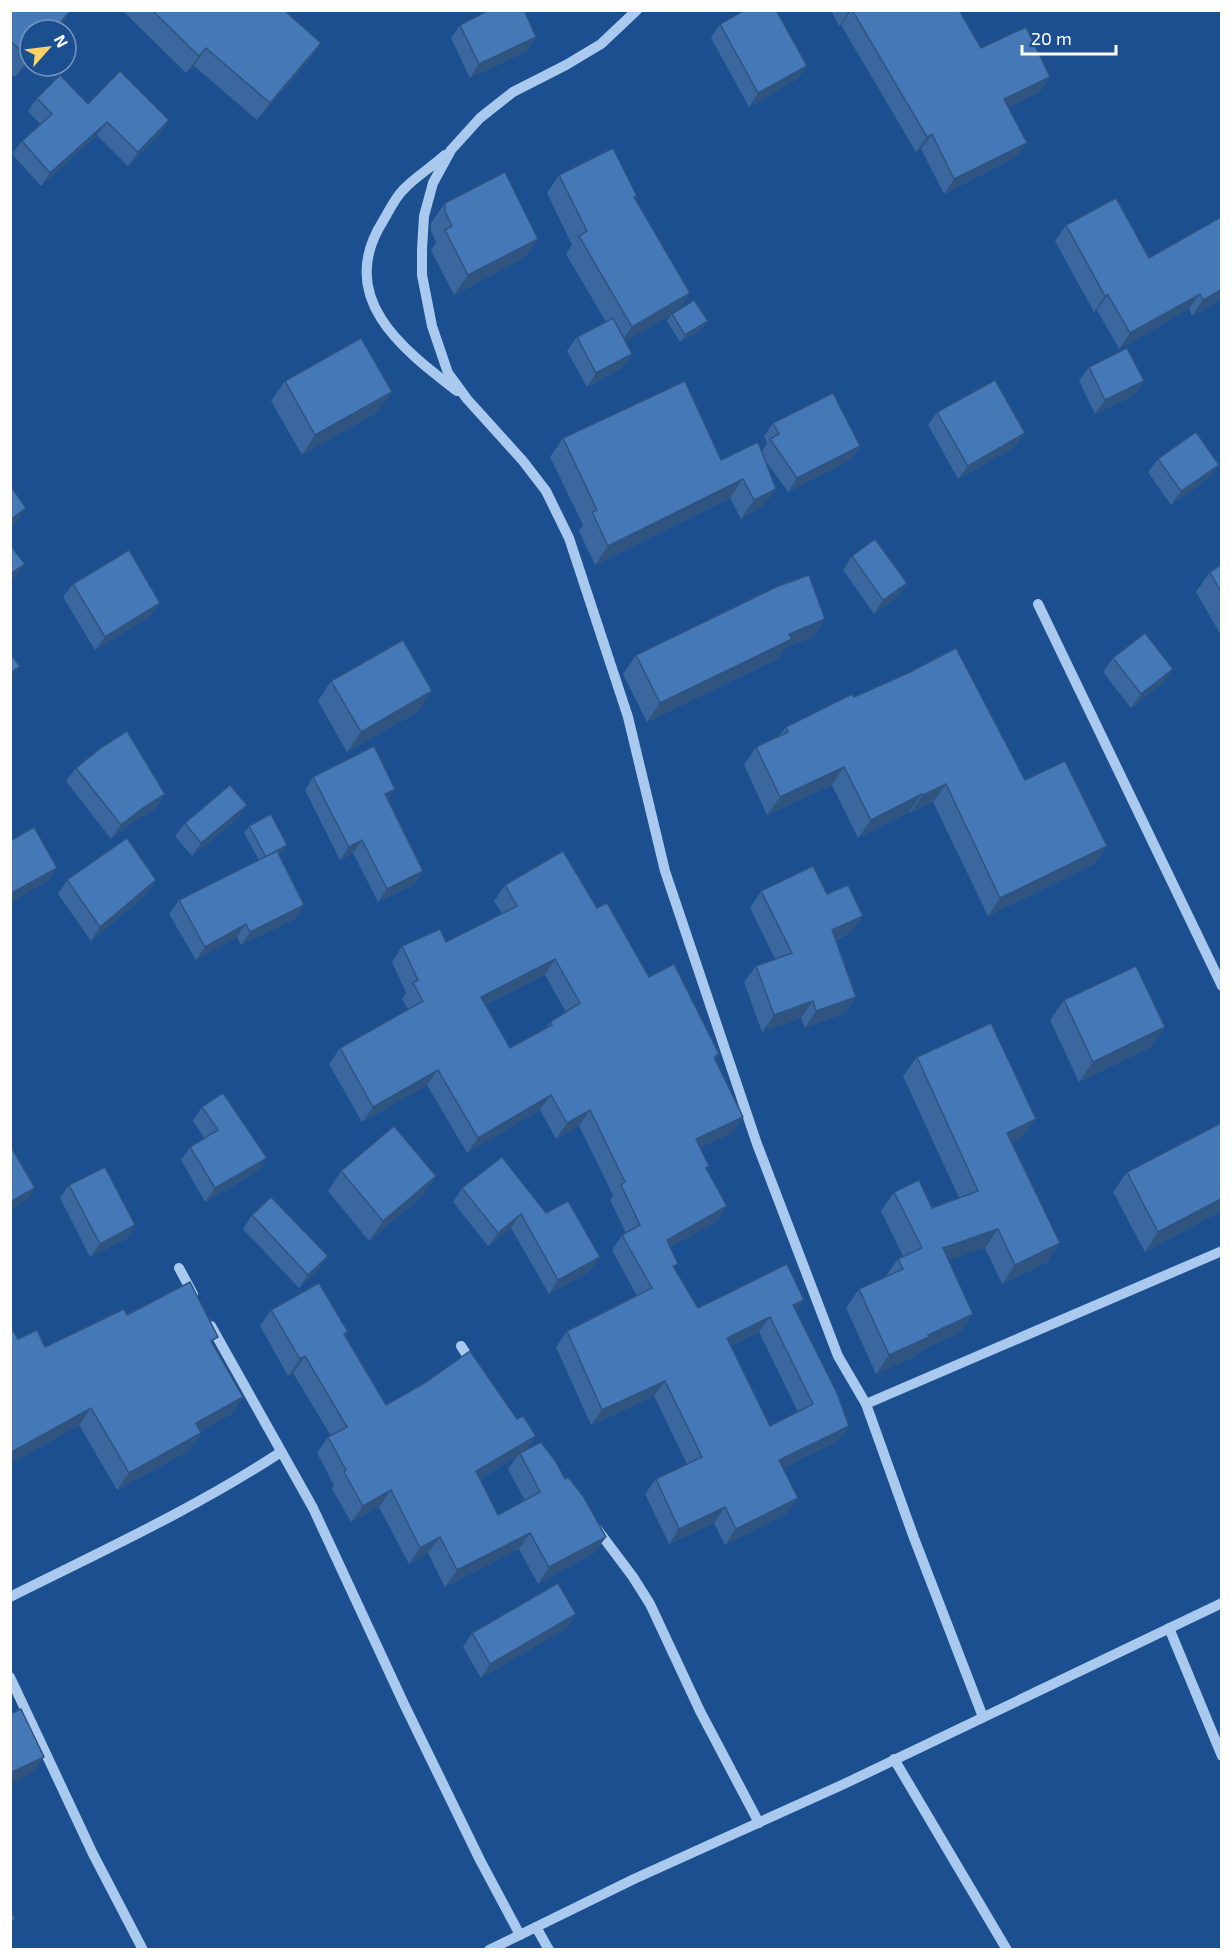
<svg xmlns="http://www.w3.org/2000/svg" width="1232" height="1960" font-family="'Exo 2',sans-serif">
  <rect width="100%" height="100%" fill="#1b4f8f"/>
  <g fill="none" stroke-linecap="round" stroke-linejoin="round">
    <g stroke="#a9c9ee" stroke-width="10">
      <path d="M637 10 601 44 566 65 513 92 480 118 451 150 433 183 424 216 422 249V275L432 326 448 373 467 399 523 461 546 491 569 538 628 717 665 871 757 1144 838 1356 866 1404 914 1538 983 1717"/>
      <path d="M445 155C432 167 415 177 403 190 395 198 389 211 383 221 335 297 401 348 457 391"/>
      <path d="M1038 604 1222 986"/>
      <path d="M179 1268 193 1294"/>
      <path d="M211 1326 313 1508 404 1704 480 1860 520 1935"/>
      <path d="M461 1346 474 1366"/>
      <path d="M866 1404 1222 1251"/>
      <path d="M597 1529 633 1577 650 1604 700 1711 759 1823"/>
      <path d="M10 1597C102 1551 196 1508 281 1452"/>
      <path d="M1169 1628 1222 1756"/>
      <path d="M10 1677 93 1854 143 1950"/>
      <path d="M894 1759 1007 1950"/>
      <path d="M536 1927 549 1950"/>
      <path d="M489 1950 634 1879 844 1784 1222 1603"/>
    </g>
  </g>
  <g fill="#3a679d" fill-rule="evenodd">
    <path d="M10 10 30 30V61L15 77 10 73Z"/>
    <path d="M122 10H284L321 43 309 60 257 120 194 66 186 73Z"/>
    <path d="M831 10H959L981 48 1040 92 1008 107 1027 143 1016 157 944 194 921 149 916 152 841 25 839 26Z"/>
    <path d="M720 24 807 66 797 79 749 107 711 38Z"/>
    <path d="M460 25 536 37 527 51 470 78 451 38Z"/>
    <path d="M37 98 88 104 169 120 160 134 128 166 97 135 41 186 12 154 22 141 40 124 28 111Z"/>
    <path d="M559 175 637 196 635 199 690 293 679 309 703 328 680 342 667 321 671 315 625 341 622 368 587 387 567 351 577 337 606 322 566 254 572 245 547 193Z"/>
    <path d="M445 203 538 239 524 258 454 295 431 250 436 242 431 231V223Z"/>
    <path d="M1066 225 1149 258 1221 299 1192 316 1189 309 1119 349 1097 310 1094 312 1055 241Z"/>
    <path d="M1089 367 1144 381 1134 395 1095 414 1079 381Z"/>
    <path d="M285 381 378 412 302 455 271 401Z"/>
    <path d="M937 412 1025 433 1015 447 958 479 928 425Z"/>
    <path d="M773 423 860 446 850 460 788 492 765 460 763 507 741 519 730 498 595 565 579 531 583 525 550 457 563 438 721 460 762 451 767 443 764 436Z"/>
    <path d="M1158 459 1209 478 1171 505 1148 472Z"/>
    <path d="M852 556 907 583 898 597 874 614 843 570Z"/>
    <path d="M1221 565V635L1196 592 1210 572Z"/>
    <path d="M73 584 151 616 95 650 63 597Z"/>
    <path d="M825 619 813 637 785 648 779 658 647 722 623 674 636 655Z"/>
    <path d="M1113 658 1164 682 1131 708 1103 672Z"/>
    <path d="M331 681 419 711 347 752 318 701Z"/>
    <path d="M854 697 1025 780 1094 864 988 916 933 802 910 813 909 812 858 838 832 785 767 815 744 765 756 747 779 736 786 727Z"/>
    <path d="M76 768 165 794 156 808 131 823 111 839 66 781Z"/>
    <path d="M313 777 395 789 387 800 423 871 414 884 378 902 353 853 340 860 305 790Z"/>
    <path d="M247 805 237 819 192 856 175 836 185 823Z"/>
    <path d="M249 826 287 845 282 852 279 854 295 919 241 945 237 937 196 960 169 914 179 900 259 860 244 833Z"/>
    <path d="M67 880 147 894 91 941 58 894Z"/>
    <path d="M505 885 597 908 649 977 719 1054 715 1059 732 1133 700 1147 709 1166 707 1170 727 1206 716 1222 670 1247 675 1269 698 1308 796 1311 849 1426 838 1441 783 1468 787 1513 725 1545 714 1523 669 1544 645 1494 656 1479 687 1464 654 1396 591 1425 556 1347 567 1331 637 1296 612 1250 622 1235 626 1233 610 1200 613 1195 579 1126 556 1139 540 1110 467 1153 427 1085 362 1122 329 1064 340 1048 409 1010 402 999 406 993 392 962 402 946 446 942 502 914 494 901ZM545 975 566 1012 550 1022 544 1029 510 1048 485 1005ZM759 1332 798 1412 770 1426 731 1346Z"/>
    <path d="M761 891 827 894 863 916 851 932 836 940 856 997 845 1013 805 1028 801 1018 762 1032 744 982 756 966 775 959 750 908Z"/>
    <path d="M1064 1000 1165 1027 1151 1047 1079 1082 1050 1020Z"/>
    <path d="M917 1057 1022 1138 1012 1143 1060 1243 1047 1262 1002 1284 985 1248 948 1260 960 1333 920 1351 916 1356 876 1374 846 1308 859 1289 885 1277 898 1259 903 1256 881 1211 894 1192 932 1208 959 1198 903 1076Z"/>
    <path d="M202 1107 267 1158 257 1172 205 1202 181 1160 190 1147 204 1138 193 1121Z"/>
    <path d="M1221 1123V1211L1145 1252 1113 1192 1127 1172Z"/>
    <path d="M502 1157 590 1271 549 1294 511 1228 488 1246 453 1202 462 1188Z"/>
    <path d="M341 1171 436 1176 422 1196 369 1241 328 1191Z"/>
    <path d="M69 1185 135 1225 126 1239 90 1257 60 1198Z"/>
    <path d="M252 1215 318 1270 299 1288 243 1229Z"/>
    <path d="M271 1310 348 1332 345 1336 386 1405 526 1449 565 1479 606 1537 594 1553 538 1584 519 1549 445 1587 428 1553 409 1564 379 1507 351 1522 332 1489 334 1485 317 1453 328 1437 331 1436 293 1373 288 1376 260 1326ZM517 1456 508 1469 525 1501 498 1515 480 1479Z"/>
    <path d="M127 1315 213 1344 243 1397 231 1414 200 1431 201 1433 190 1450 117 1490 79 1425 10 1464V1326L18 1339 45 1347Z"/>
    <path d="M567 1628 481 1678 463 1647 472 1633Z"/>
  </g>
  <g fill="#305480">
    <path d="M71 10 58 30H54Z"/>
    <path d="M851 10 841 25 839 26 849 11Z"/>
    <path d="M536 37 527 51 470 78 479 64Z"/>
    <path d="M321 43 309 60 257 120 270 103Z"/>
    <path d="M206 48 194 66 186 73 199 56Z"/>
    <path d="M30 56V61L15 77Z"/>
    <path d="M807 66 797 79 749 107 758 93Z"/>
    <path d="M1050 77 1040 92 994 113 1004 99Z"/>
    <path d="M169 120 160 134 128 166 138 152Z"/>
    <path d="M107 122 97 135 41 186 50 173Z"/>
    <path d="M932 134 921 149 916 152 927 137Z"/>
    <path d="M1027 143 1016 157 944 194 954 179Z"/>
    <path d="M538 239 524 258 454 295 468 275Z"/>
    <path d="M1221 290V299L1192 316 1203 300Z"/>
    <path d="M690 293 678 311 619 345 632 327Z"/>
    <path d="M1200 294 1189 309 1119 349 1130 333Z"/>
    <path d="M1108 295 1097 310 1094 312 1105 296Z"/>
    <path d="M708 321 703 328 680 342 685 335Z"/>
    <path d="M632 354 622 368 587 387 596 373Z"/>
    <path d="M1144 381 1134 395 1095 414 1105 400Z"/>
    <path d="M392 392 378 412 302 455 315 435Z"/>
    <path d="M1025 433 1015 447 958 479 968 466Z"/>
    <path d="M860 446 850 460 788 492 797 478Z"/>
    <path d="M1219 465 1209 478 1171 505 1181 491Z"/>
    <path d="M743 479 730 498 595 565 608 546Z"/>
    <path d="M776 489 763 507 741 519 754 500Z"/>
    <path d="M26 508 17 522 10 527V520Z"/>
    <path d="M25 564 15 578 10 581V574Z"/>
    <path d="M907 583 898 597 874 614 883 600Z"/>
    <path d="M160 603 151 616 95 650 105 637Z"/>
    <path d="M825 619 813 637 785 648 779 658 647 722 660 703 789 634Z"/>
    <path d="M20 666 11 679H10V673Z"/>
    <path d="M1173 669 1164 682 1131 708 1141 694Z"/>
    <path d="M432 691 419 711 347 752 361 732Z"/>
    <path d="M844 767 832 785 767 815 780 797Z"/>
    <path d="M946 784 933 802 910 813 923 795Z"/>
    <path d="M395 789 386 802 385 794Z"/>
    <path d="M165 794 156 808 131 823 111 839 121 825 140 810Z"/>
    <path d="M922 794 909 812 858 838 871 820Z"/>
    <path d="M247 805 237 819 192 856 201 843Z"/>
    <path d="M362 840 353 853 340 860 349 847Z"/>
    <path d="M287 845 282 852 261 864 266 857Z"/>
    <path d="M1107 846 1094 864 988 916 1000 898Z"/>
    <path d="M57 868 48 881 10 903V894Z"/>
    <path d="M423 871 414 884 378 902 387 889Z"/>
    <path d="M156 880 147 894 91 941 100 927Z"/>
    <path d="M304 905 295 919 241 945 250 932Z"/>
    <path d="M863 916 851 932 821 946 832 930Z"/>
    <path d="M246 924 237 937 196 960 205 947Z"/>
    <path d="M555 959 545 975 470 1012 481 997Z"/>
    <path d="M856 997 845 1013 805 1028 816 1011Z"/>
    <path d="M813 1001 801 1018 762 1032 774 1015Z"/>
    <path d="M1165 1027 1151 1047 1079 1082 1093 1062Z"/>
    <path d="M438 1070 427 1085 362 1122 373 1107Z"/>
    <path d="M551 1095 540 1110 467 1153 478 1138Z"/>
    <path d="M590 1110 579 1126 556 1139 567 1123Z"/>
    <path d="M743 1117 732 1133 686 1154 696 1139Z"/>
    <path d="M1036 1119 1022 1138 993 1151 1007 1133Z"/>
    <path d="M267 1158 257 1172 205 1202 215 1188Z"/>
    <path d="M436 1176 422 1196 369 1241 383 1221Z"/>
    <path d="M35 1188 25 1202 10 1210V1202Z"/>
    <path d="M1221 1199V1211L1145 1252 1158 1232Z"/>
    <path d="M727 1206 716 1222 656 1255 667 1240Z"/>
    <path d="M521 1214 511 1228 488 1246 498 1233Z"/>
    <path d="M135 1225 126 1239 90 1257 100 1244Z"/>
    <path d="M998 1229 985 1248 930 1267 943 1248Z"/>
    <path d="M1060 1243 1047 1262 1002 1284 1015 1265Z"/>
    <path d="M328 1256 318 1270 299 1288 308 1275Z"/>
    <path d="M600 1257 590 1271 549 1294 558 1280Z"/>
    <path d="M804 1300 794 1315 793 1305Z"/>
    <path d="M973 1314 960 1333 920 1351 916 1356 876 1374 889 1355 928 1335Z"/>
    <path d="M770 1317 759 1332 716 1353 727 1338Z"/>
    <path d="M305 1356 293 1373 288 1376 300 1359Z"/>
    <path d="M665 1381 654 1396 591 1425 602 1410Z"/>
    <path d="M243 1397 231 1414 184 1440 196 1423Z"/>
    <path d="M91 1408 79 1425 10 1464V1453Z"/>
    <path d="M849 1426 838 1441 768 1476 779 1460Z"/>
    <path d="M201 1433 190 1450 117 1490 129 1473Z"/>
    <path d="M536 1436 525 1452 520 1453 517 1456 464 1488 476 1471Z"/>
    <path d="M391 1490 379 1507 351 1522 363 1506Z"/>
    <path d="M798 1498 787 1513 725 1545 736 1529Z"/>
    <path d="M725 1507 714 1523 669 1544 679 1529Z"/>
    <path d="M530 1533 519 1549 445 1587 457 1570Z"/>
    <path d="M440 1537 428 1553 409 1564 420 1548Z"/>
    <path d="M606 1537 594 1553 538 1584 549 1567Z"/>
    <path d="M576 1614 567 1628 481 1678 490 1664Z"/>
    <path d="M44 1757 33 1773 10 1784V1773Z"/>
  </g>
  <g fill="#4478b7" stroke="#305480" stroke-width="1.5" fill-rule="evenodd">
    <path d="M10 10H71L54 30H30V56L29 57 10 41Z"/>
    <path d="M152 10H284L321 43 270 103 206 48 199 56Z"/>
    <path d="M489 10H524L536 37 479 64 460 25Z"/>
    <path d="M745 10H776L807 66 758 93 720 24Z"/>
    <path d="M852 10H959L981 48 1026 27 1050 77 1004 99 1027 143 954 179 932 134 927 137Z"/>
    <path d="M120 71 169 120 138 152 107 122 50 173 22 141 52 114 37 98 60 75 88 104Z"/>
    <path d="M613 148 637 196 634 197 690 293 632 327 579 236 587 231 559 175Z"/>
    <path d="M505 172 538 239 468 275 445 230 452 226 445 211V203Z"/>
    <path d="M1116 198 1149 258 1221 217V290L1203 300 1200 294 1130 333 1108 295 1105 296 1066 225Z"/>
    <path d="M694 300 708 321 685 335 672 314Z"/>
    <path d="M613 318 632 354 596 373 577 337Z"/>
    <path d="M361 338 392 392 315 435 285 381Z"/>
    <path d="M1127 348 1144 381 1105 400 1089 367Z"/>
    <path d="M995 380 1025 433 968 466 937 412Z"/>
    <path d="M685 381 721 460 758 442 776 489 754 500 743 479 608 546 592 512 597 510 563 438Z"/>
    <path d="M833 393 860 446 797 478 770 439 779 434 773 423Z"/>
    <path d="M1196 432 1219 465 1181 491 1158 459Z"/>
    <path d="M12 488 26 508 10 520V489Z"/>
    <path d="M875 539 907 583 883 600 852 556Z"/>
    <path d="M10 545 25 564 10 574Z"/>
    <path d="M129 550 160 603 105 637 73 584Z"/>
    <path d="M1221 565V592L1210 572Z"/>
    <path d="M809 575 825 619 789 634 792 639 660 703 636 655 776 587Z"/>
    <path d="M1145 633 1173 669 1141 694 1113 658Z"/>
    <path d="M403 640 432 691 361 732 331 681Z"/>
    <path d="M956 648 1025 780 1065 761 1107 846 1000 898 946 784 923 795 922 794 871 820 844 767 780 797 756 747 788 732 786 727 852 694 854 697 908 673Z"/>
    <path d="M10 654 20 666 10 673Z"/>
    <path d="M127 731 165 794 140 810 121 825 76 768 102 747Z"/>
    <path d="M374 746 395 789 385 794 423 871 387 889 362 840 349 847 313 777Z"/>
    <path d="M230 785 247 805 201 843 185 823Z"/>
    <path d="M271 814 287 845 266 857 249 826Z"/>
    <path d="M34 827 57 868 10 894V841Z"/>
    <path d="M127 838 156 880 100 927 67 880Z"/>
    <path d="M277 851 304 905 250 932 246 924 205 947 179 900Z"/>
    <path d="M563 851 597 908 607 903 649 977 674 964 719 1054 714 1057 743 1117 696 1139 709 1166 706 1168 727 1206 667 1240 678 1264 673 1266 698 1308 787 1264 804 1300 793 1305 837 1393 849 1426 779 1460 798 1498 736 1529 725 1507 679 1529 656 1479 702 1457 665 1381 602 1410 567 1331 652 1288 622 1235 640 1225 621 1185 625 1182 590 1110 567 1123 551 1095 478 1138 438 1070 373 1107 340 1048 423 1001 413 983 418 980 402 946 440 929 446 942 517 906 505 885ZM555 959 580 1003 550 1022 552 1025 510 1048 481 997ZM770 1317 813 1404 770 1426 727 1338Z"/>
    <path d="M813 866 827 894 848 885 863 916 832 930 856 997 816 1011 813 1001 774 1015 756 966 792 953 761 891Z"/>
    <path d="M1136 966 1165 1027 1093 1062 1064 1000Z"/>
    <path d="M991 1023 1036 1119 1007 1133 1060 1243 1015 1265 998 1229 943 1248 973 1314 928 1335 929 1337 889 1355 859 1289 903 1269 898 1259 922 1248 894 1192 919 1180 932 1208 978 1191 917 1057Z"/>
    <path d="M223 1093 267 1158 215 1188 190 1147 218 1130 202 1107Z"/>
    <path d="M1221 1123V1199L1158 1232 1127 1172Z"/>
    <path d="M394 1126 436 1176 383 1221 341 1171Z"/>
    <path d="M10 1145 35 1188 10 1202Z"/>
    <path d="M502 1157 546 1213 568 1201 600 1257 558 1280 521 1214 498 1233 462 1188Z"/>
    <path d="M105 1167 135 1225 100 1244 69 1185Z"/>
    <path d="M271 1197 328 1256 308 1275 252 1215Z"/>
    <path d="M190 1282 218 1337 211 1341 243 1397 196 1423 201 1433 129 1473 91 1408 10 1453V1326L18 1339 37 1330 45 1347 124 1309 127 1315Z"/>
    <path d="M319 1283 348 1332 344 1334 386 1405 426 1382 470 1351 517 1419 523 1416 536 1436 476 1471 498 1515 540 1492 520 1453 541 1442 556 1462 565 1479 568 1477 583 1496 606 1537 549 1567 530 1533 457 1570 440 1537 420 1548 391 1490 363 1506 344 1472 346 1470 328 1437 347 1427 305 1356 300 1359 271 1310Z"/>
    <path d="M558 1583 576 1614 490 1664 472 1633Z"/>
    <path d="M21 1709 44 1757 10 1773V1714Z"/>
    <path d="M10 1910 15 1919 10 1922Z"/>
  </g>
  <rect width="1232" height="1960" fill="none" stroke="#ffffff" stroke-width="24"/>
  <g transform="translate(48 48) rotate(62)"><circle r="28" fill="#1b4f8f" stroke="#7695bc" stroke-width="1.5"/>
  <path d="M0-4.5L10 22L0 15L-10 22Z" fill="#ffd166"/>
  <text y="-9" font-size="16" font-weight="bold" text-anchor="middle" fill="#ffffff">N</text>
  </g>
  <path d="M1022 45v9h94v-9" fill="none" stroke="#ffffff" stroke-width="3"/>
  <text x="1031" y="45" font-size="18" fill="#ffffff" stroke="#1b4f8f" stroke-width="4.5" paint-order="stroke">20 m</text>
</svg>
